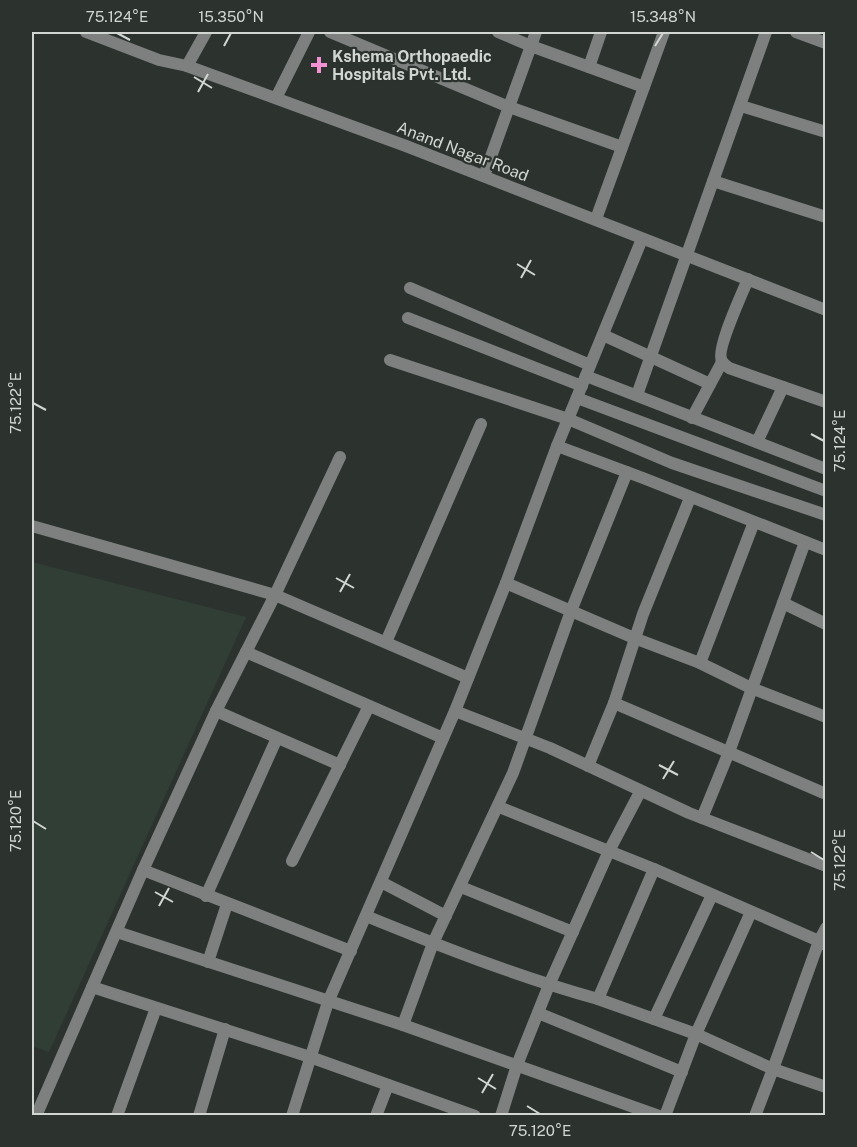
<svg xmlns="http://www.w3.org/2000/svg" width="857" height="1147" font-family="'Public Sans',sans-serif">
  <rect width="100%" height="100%" fill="#2c332f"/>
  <path fill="#313e36" d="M32 562 246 617 49 1052 32 1046Z"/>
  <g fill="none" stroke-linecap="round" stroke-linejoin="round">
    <g stroke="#7d807e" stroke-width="12">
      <path d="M330 32 509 107 622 147"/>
      <path d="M498 32 531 46 644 87"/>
      <path d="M796 32 826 43"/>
      <path d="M187 66 206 32"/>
      <path d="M589 67 601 32"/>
      <path d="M276 98 309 32"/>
      <path d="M741 106 826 132"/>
      <path d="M484 176 536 32"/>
      <path d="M713 181 826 217"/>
      <path d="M596 219 664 32"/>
      <path d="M748 279C743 292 715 351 722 361 723 364 727 366 729 368L826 402"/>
      <path d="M410 288 590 365"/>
      <path d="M408 318 582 386"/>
      <path d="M603 335 710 384"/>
      <path d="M390 360 568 419 672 463 826 515"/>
      <path d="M586 376 826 469"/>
      <path d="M637 395 766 32"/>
      <path d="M577 398 826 491"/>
      <path d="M692 418 722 362"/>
      <path d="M757 442 783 387"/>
      <path d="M557 446 643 478 826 550"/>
      <path d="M340 457 275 595 216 711 340 765"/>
      <path d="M32 526 275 595 468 678"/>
      <path d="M506 583 634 638 700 663 751 688 826 717"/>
      <path d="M783 603 826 624"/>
      <path d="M386 642 481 424"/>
      <path d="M246 652 443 738"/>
      <path d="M700 663 754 522"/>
      <path d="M614 703 826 794"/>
      <path d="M455 711 550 748 689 813 826 866"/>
      <path d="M588 766 614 703 643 614 690 498"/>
      <path d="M499 807 654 869 819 941 826 928"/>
      <path d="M702 818 729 752 805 542"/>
      <path d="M292 861 369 706"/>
      <path d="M654 869 598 999 696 1034 773 1069 755 1116"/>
      <path d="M143 870 351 951"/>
      <path d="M381 882 446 916"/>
      <path d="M461 887 573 932"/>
      <path d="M206 896 277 738"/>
      <path d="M366 916C442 947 519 977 598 999"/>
      <path d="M117 932 403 1025 659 1116"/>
      <path d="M824 944 819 941 773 1069 826 1087"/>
      <path d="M208 962 227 904"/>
      <path d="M92 987 310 1057 475 1116"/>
      <path d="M538 1013 682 1072"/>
      <path d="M654 1019 712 895"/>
      <path d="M403 1025 433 943 513 773 571 611 627 472"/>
      <path d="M36 1116 143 870 216 711"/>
      <path d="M117 1116 156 1008"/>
      <path d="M199 1116 225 1029"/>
      <path d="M292 1116 328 1002 455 711 506 583 557 446 642 239"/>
      <path d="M376 1116 388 1085"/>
      <path d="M501 1116 517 1065 549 985 609 851 640 792"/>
      <path d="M665 1116 696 1034 751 912"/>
    </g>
    <path stroke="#7d807e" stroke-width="12" d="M86 32 159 60 187 66 406 146 826 310"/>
  </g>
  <path fill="none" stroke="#d2d6d3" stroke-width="2" d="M117 33 130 40M224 46 231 33M655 46 663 33M194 77 212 88M198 92 208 74M517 264 535 275M521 278 531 260M33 403 46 410M811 434 824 441M336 578 354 588M340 592 350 574M659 765 678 775M663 779 674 761M33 821 46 829M811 852 824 860M155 892 173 902M159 906 169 888M478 1078 496 1089M482 1093 493 1074M527 1106 540 1114"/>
  <path fill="#f391d5" stroke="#2c332f" stroke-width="2" d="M316 56h6v6h6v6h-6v6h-6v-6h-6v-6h6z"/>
  <g text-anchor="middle" stroke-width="4.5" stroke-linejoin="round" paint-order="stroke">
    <g font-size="16" font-weight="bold" fill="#d2d6d3" stroke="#2c332f" text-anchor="start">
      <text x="332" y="62">Kshema Orthopaedic<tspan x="332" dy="18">Hospitals Pvt. Ltd.</tspan></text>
    </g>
    <g font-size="16" fill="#d2d6d3" stroke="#2c332f">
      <text transform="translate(463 151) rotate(21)" y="6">Anand Nagar Road</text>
    </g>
  </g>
  <rect width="857" height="1147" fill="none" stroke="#2c332f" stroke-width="66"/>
  <rect x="33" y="33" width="791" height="1081" fill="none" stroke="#d2d6d3" stroke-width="2"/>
  <g font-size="15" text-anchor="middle" fill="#d2d6d3">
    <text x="117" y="22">75.124°E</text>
    <text x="231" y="22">15.350°N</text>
    <text x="663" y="22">15.348°N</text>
    <text transform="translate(16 403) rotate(-90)" y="5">75.122°E</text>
    <text transform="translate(840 441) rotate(-90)" y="5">75.124°E</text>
    <text transform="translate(16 821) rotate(-90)" y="5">75.120°E</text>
    <text transform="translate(840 860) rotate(-90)" y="5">75.122°E</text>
    <text x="540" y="1136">75.120°E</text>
  </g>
</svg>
